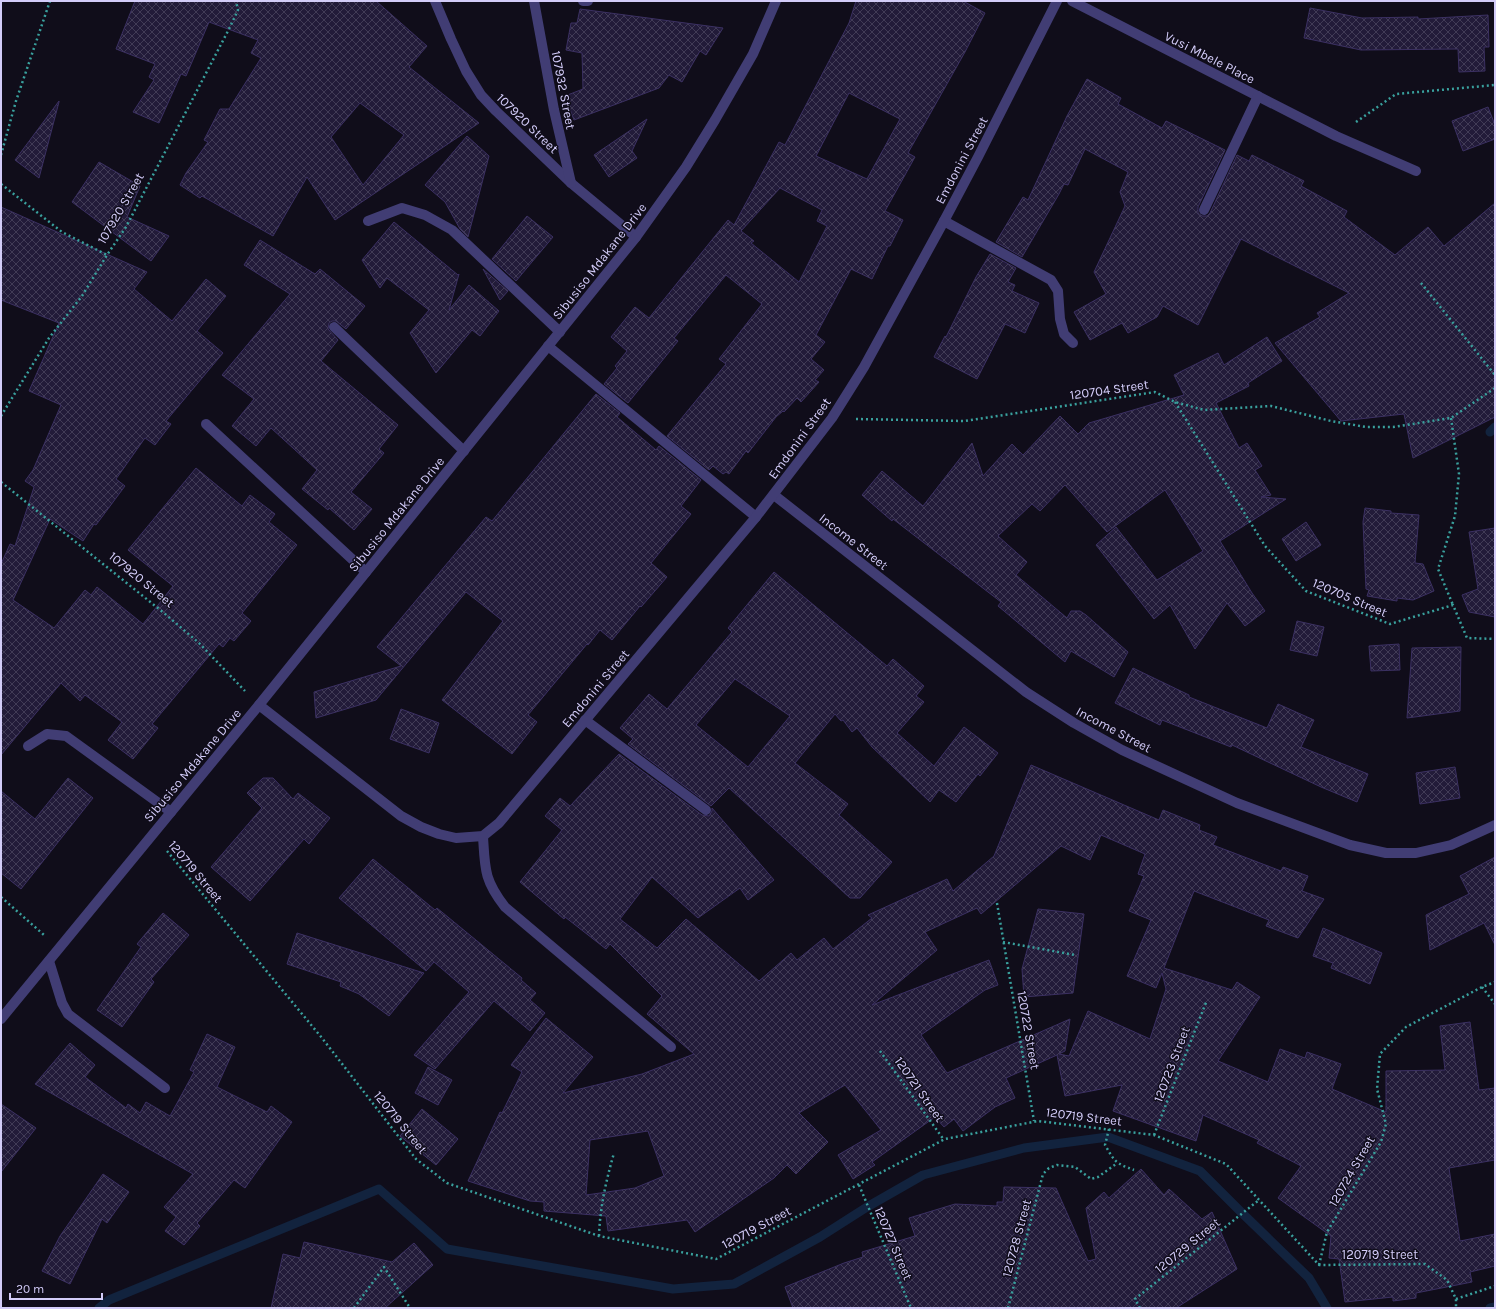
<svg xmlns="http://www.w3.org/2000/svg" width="1496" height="1309" font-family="Karla,sans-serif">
  <defs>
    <pattern id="building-cross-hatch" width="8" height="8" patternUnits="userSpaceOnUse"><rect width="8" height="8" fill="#221b39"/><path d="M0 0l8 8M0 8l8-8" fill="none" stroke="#413b56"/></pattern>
  </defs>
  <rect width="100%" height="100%" fill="#100d1a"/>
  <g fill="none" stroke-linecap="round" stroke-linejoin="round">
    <g stroke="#12233e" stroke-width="9">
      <path d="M1490 432 1495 427"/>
      <path d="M99 1308 109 1300 379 1189 447 1249 673 1289 734 1284 820 1237 867 1207 923 1175 1024 1148 1108 1137 1200 1171 1242 1213 1309 1278 1327 1308"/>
      <path d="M1490 1308 1495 1307"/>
    </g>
  </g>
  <g fill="url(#building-cross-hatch)" stroke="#3b3062" fill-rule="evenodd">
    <path d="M135 1H376L427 46 409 67 479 123 335 220 307 177 273 236 202 196 200 198 180 185 186 173 208 142 204 140 220 109H229L261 58 251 53 258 40 209 22 186 76 181 74 159 123 133 112 154 80 149 77 155 64 116 49ZM360 103 404 135 363 185 331 137Z"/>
    <path d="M856 1H963L985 13 965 52 908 153 915 157 885 211 903 220 890 246H888L872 279 851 269 816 335 825 342 811 359 824 370 815 380 819 382 801 402 797 398 784 412 783 411 776 417 748 453 746 451 729 474 726 472 723 474 713 466 709 470 667 436 726 364 719 359 762 304 726 275 674 338 678 341 628 403 604 384 617 368 615 366 627 351 611 337 635 307 649 318 728 220 734 225 779 142 785 145 849 23ZM849 93 900 119 867 179 816 156ZM780 188 822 210 817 221 827 226 799 282 751 243 754 241 741 231Z"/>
    <path d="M1310 8 1362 18 1418 17V19L1488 15 1489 47H1484L1485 71 1459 72 1458 49 1361 50 1304 38Z"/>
    <path d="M580 9 648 18 723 28 706 55 700 51 682 82 669 75 659 88 574 120 565 96 583 89 582 53 566 50 571 23H577Z"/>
    <path d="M1087 79 1121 98 1118 104 1162 128 1166 121 1225 150 1198 207V213L1202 216H1207L1210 213 1237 155 1249 161 1252 155 1304 181 1301 186 1347 211 1344 217 1395 255 1428 227 1444 246 1495 203V417L1413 458 1404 414 1341 421 1275 343 1320 317 1317 313 1349 293 1241 239 1198 325 1163 306 1157 317 1128 333 1122 323 1090 340 1074 312 1106 294 1094 272 1125 206 1120 192 1128 172 1085 149 1068 185 1064 184 1059 194 1022 257 996 242 1023 197 1028 200 1067 116Z"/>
    <path d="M59 101V102L39 178 15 160Z"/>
    <path d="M1488 107 1495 125V139L1463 151 1452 121Z"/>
    <path d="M647 119 632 151 637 158 609 177 594 155Z"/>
    <path d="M467 136 489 156 468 237 460 229 445 202 425 185Z"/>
    <path d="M99 162 140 186 127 217 169 236 151 261 72 202Z"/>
    <path d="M1 207 147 272 134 289 172 321 206 279 226 296 197 331 223 353 166 421 171 424 155 445 145 438 116 479 125 486 96 525 94 524 83 541 50 519 13 600 54 628 85 590 91 595 97 587 143 624 173 586 128 550 196 468 242 506 250 495 275 514 269 522 297 545 242 613 251 621 234 641 230 638 223 647 219 644 152 724 158 728 133 759 108 740 122 722 85 695 80 701 61 683 1 755V564L10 544 15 546 34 487 25 481 33 470 61 405 29 391 59 323 1 300Z"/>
    <path d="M527 216 553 237 516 281 492 259Z"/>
    <path d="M394 222 458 275 459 274 449 310 469 285 499 311 480 336 472 330 436 373 410 333 429 310 387 278 380 288 362 260Z"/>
    <path d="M260 240 315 274 320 269 365 306 346 329 336 321H332L329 323 328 329 338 340 321 361 398 425 379 449 384 453 351 492 372 509 354 530 329 508 328 510 302 489 317 470 271 428 256 446 232 426 254 399 222 375 290 294 244 265Z"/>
    <path d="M990 254 1016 268 1008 282 1015 285 1012 291 1039 303 1025 333 1005 324 977 379 934 357 945 336 946 337 976 277Z"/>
    <path d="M483 269 508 291 500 300Z"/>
    <path d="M1267 337 1282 361 1248 383 1249 386 1216 403 1239 448 1247 443 1262 466 1255 470 1271 495 1261 497 1286 499 1220 541 1252 593 1265 611 1245 626 1227 603 1195 649 1170 605 1154 619 1096 545 1116 527 1157 580 1203 551 1165 490 1107 532 1065 485 1040 511 1032 504 998 536 1027 562 1016 575 1067 618 1071 611H1080L1086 615 1128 652 1114 677 1071 651 1065 662 998 606 1001 602 893 519 892 521 862 495 882 471 923 506 972 443 983 476 1012 444 1023 455 1060 416 1078 434 1089 423 1184 395 1174 375 1218 353 1224 365Z"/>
    <path d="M596 394 620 413 617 417 656 450 659 446 701 480 681 506 691 514 651 563 667 577 641 607 640 606 612 640 600 630 588 645 587 644 528 715 537 722 512 754 442 700 503 621 466 592 376 700 316 718 314 692 401 666 377 647 486 517 492 521Z"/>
    <path d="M1365 508 1391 511V513L1419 515 1415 563 1423 564 1434 591 1413 600 1397 598V601L1367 596 1369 590 1366 589 1363 522Z"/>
    <path d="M1306 522 1321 545 1296 561 1282 539Z"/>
    <path d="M1495 528V617L1469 612 1462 595 1478 589 1469 532Z"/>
    <path d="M774 572 887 666 893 659 924 686 916 696 924 702 897 733 934 766 964 727 998 753 980 776 978 774 956 802 939 790 930 802 872 747 857 728 852 732 843 720 841 721 835 714 795 763 848 804 839 815 892 862 860 898H850L729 788 711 806 628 744 633 739 620 728 649 694 667 709 732 632 728 628ZM735 679 790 716 748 767 696 725Z"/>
    <path d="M1297 621 1324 627 1317 656 1290 650Z"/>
    <path d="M1399 644 1400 670 1371 671 1369 646Z"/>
    <path d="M1461 647 1460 711 1407 718 1412 648Z"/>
    <path d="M1133 668 1189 695V697L1267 728 1278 704 1314 720 1301 747 1368 774 1357 802 1321 787 1232 745 1231 747 1162 720 1160 725 1115 703Z"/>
    <path d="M401 709 439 723 429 753 390 739Z"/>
    <path d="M619 754 702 815 709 816 712 811V808L774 880 748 900 740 888 698 918 652 877 620 919 657 948 686 919 759 981 791 953 797 960 824 938 833 949 872 918 868 915 947 879 953 891 994 856 1031 765 1159 820 1163 810 1200 825 1199 830 1217 837 1213 845 1281 871 1283 867 1308 876 1302 891 1324 899 1298 938 1266 926 1269 920 1194 891 1164 968 1232 990 1237 982 1260 997 1218 1061 1268 1082 1280 1049 1305 1058 1307 1052 1341 1064 1332 1089 1386 1112V1071L1445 1070 1440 1026 1470 1022 1479 1090 1495 1088V1160L1449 1168 1460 1241 1495 1234V1266L1470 1272 1472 1282 1416 1293V1298L1393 1301V1297L1345 1302 1339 1259 1329 1258 1331 1236 1278 1198 1301 1166 1257 1143 1259 1140 1203 1115 1196 1141 1113 1111 1122 1085 1065 1096 1057 1055 1006 1078 1015 1098 995 1107 963 1131 954 1119 944 1127 935 1117 872 1162 875 1165 853 1179 838 1155 881 1130 845 1085 799 1113 828 1142 796 1174 787 1165 774 1178 695 1232 687 1220 608 1231 606 1216 544 1211V1202L530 1201 468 1181 500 1112 502 1113 522 1072 511 1065 546 1018 593 1057 563 1093 642 1074 694 1054 647 1014 662 996 610 944 606 949 565 917 564 919 520 882 562 830 545 816 560 798 570 806ZM1101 835 1145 854 1138 874 1144 876 1129 911 1151 920 1127 976 1156 988 1162 973 1166 989 1150 1039 1088 1011 1069 1056 1059 1054 1065 1051 1070 1019 947 1073 921 1035 985 990 998 985 989 960 872 1005 937 950 925 932 977 908 981 914 1061 846 1090 860ZM648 1131 664 1176 635 1188 586 1195 590 1140Z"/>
    <path d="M1455 767 1460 798 1420 804 1416 773Z"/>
    <path d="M68 778 93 798 21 889 1 873V791L35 819Z"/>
    <path d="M263 778H273L293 799 298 793 330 818 309 844 304 839 250 901 211 867 262 808 247 793Z"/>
    <path d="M1495 857V945L1484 923 1430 950 1426 915 1469 894 1460 876Z"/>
    <path d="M373 859 435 910 437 908 522 978 521 980 536 993 530 1000 545 1013 530 1031 494 1001 435 1069 414 1055 469 992 434 962 426 971 339 898Z"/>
    <path d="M1038 909 1084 914 1073 993 1024 997 1022 969Z"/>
    <path d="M163 913 189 935 151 979 154 982 122 1027 97 1010 141 947 137 944Z"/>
    <path d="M1323 928 1382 953 1370 984 1331 968 1333 963 1313 956Z"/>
    <path d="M297 933 424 973 389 1016 359 994 340 986 341 982 287 964Z"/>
    <path d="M207 1034 235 1047 217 1087 267 1112 271 1106 292 1122 245 1188 234 1180 197 1223 200 1226 184 1245 165 1231 176 1217 164 1207 193 1174 35 1084 70 1043 95 1065 85 1077 126 1108 128 1104 140 1113 146 1102 170 1116 194 1072 190 1070Z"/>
    <path d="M428 1067 452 1080 438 1105 415 1093Z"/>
    <path d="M1 1104 36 1128 1 1172Z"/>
    <path d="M422 1109 458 1139 436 1165 400 1136Z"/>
    <path d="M1141 1169 1164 1195 1169 1189 1202 1219 1212 1212 1237 1269 1176 1308H793L785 1287 844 1263 863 1257 862 1252 915 1236 909 1218 955 1204 997 1206V1202H1003L1004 1187 1056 1188 1088 1261 1096 1259 1086 1208 1104 1192 1109 1198Z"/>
    <path d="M103 1174 129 1192 107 1223 102 1219 70 1284 42 1271 60 1236Z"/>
    <path d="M304 1242 392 1262 414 1243 433 1265 385 1308H271L283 1254 300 1258Z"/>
  </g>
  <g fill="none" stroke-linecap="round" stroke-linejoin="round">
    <g stroke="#39a09d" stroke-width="2.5" stroke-dasharray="2 3" stroke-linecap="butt">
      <path d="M1356 122 1396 94 1495 85"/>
      <path d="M1 155 16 101 50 1"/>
      <path d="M1 184 62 232 107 255"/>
      <path d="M1421 283 1495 375"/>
      <path d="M1175 402 1265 546 1306 591 1390 624 1453 605 1467 638 1495 639"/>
      <path d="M1 416 49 338 82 296 107 255 126 227 229 29 238 10 236 1"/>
      <path d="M1451 418 1459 474 1455 516 1438 569 1453 605"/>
      <path d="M856 419 964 421 1155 392 1175 402 1204 410 1271 406 1331 421 1366 427H1393L1451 418 1495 388"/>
      <path d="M1 482 164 613 199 643 245 691"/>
      <path d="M167 851 322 1038 416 1159 447 1183 599 1236 716 1259 945 1139 1038 1121 1154 1135 1226 1164 1319 1265 1425 1264 1447 1280 1456 1299V1308"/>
      <path d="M1 897 44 935"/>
      <path d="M997 903 1034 1121"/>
      <path d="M1003 942 1075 955"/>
      <path d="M1482 987 1495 1004"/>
      <path d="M880 1051 944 1140"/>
      <path d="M1109 1129 1105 1145C1115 1162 1115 1163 1134 1170"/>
      <path d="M1154 1135 1207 1000"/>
      <path d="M859 1185 911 1308"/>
      <path d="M599 1236C600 1207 606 1181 614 1153"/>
      <path d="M1319 1265 1327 1232 1381 1142 1386 1124 1377 1089 1380 1054 1406 1027 1482 987 1495 982"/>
      <path d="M1456 1299 1495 1286"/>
      <path d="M354 1308 384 1267 410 1308"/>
      <path d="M1008 1308 1043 1174 1049 1168 1057 1165 1075 1167 1091 1179 1098 1177 1116 1164"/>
      <path d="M1140 1308 1135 1299 1259 1200"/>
    </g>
    <g stroke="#413d74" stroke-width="10">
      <path d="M435 1 451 39 466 71 481 95 496 111 571 183 636 237"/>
      <path d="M534 1 554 110 571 183"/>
      <path d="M583 1H588"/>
      <path d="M1072 1 1336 136 1416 171"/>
      <path d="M1204 210 1258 96"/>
      <path d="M368 221 402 208 425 215 452 230 560 332"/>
      <path d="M944 221 1051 280 1058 291 1060 319 1064 334 1073 343"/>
      <path d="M334 327 464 451"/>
      <path d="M548 346 756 517"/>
      <path d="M206 424 366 572"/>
      <path d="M774 495 1026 692 1074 723 1122 750 1237 803 1350 845 1386 853H1416L1451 845 1495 825"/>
      <path d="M259 705 401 816 421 827 439 834 456 838 483 836 499 823 756 517 832 418 864 367 944 221 978 157 1057 1"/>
      <path d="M585 720 706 810"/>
      <path d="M28 746 47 734 66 736 171 812"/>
      <path d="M483 836C485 869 484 880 505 907L671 1047"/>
      <path d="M49 961 62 1003 68 1014 165 1088"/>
    </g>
    <path stroke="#413d74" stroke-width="10" d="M1 1019 259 705 636 237 686 167 715 120 753 54 776 1"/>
  </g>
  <g text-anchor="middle" stroke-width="3" stroke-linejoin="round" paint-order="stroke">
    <g font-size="13" fill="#d3ccf9" stroke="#100d1a">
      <text transform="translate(1210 57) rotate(27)" y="5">Vusi Mbele Place</text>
      <text transform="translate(564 90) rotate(79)" y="5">107932 Street</text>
      <text transform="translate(528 123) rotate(44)" y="5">107920 Street</text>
      <text transform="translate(961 160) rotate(-62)" y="5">Emdonini Street</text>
      <text transform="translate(120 208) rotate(-60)" y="5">107920 Street</text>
      <text transform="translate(599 261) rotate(-52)" y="5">Sibusiso Mdakane Drive</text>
      <text transform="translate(1109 389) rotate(-8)" y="5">120704 Street</text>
      <text transform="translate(799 438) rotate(-54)" y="5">Emdonini Street</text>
      <text transform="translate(396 514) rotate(-51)" y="5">Sibusiso Mdakane Drive</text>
      <text transform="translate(854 541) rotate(38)" y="5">Income Street</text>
      <text transform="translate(142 579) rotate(39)" y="5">107920 Street</text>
      <text transform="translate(1350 597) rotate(23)" y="5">120705 Street</text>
      <text transform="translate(595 688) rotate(-50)" y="5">Emdonini Street</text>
      <text transform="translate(1114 729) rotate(28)" y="5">Income Street</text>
      <text transform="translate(192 765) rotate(-50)" y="5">Sibusiso Mdakane Drive</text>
      <text transform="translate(196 871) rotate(50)" y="5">120719 Street</text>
      <text transform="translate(1029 1030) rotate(80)" y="5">120722 Street</text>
      <text transform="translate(1171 1064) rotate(-69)" y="5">120723 Street</text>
      <text transform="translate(920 1089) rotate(55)" y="5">120721 Street</text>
      <text transform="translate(1084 1116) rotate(7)" y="5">120719 Street</text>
      <text transform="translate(401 1122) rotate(51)" y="5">120719 Street</text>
      <text transform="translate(1351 1171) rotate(-60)" y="5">120724 Street</text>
      <text transform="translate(756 1227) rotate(-28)" y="5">120719 Street</text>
      <text transform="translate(1016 1238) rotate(-75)" y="5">120728 Street</text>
      <text transform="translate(894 1243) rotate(67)" y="5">120727 Street</text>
      <text transform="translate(1187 1245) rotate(-39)" y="5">120729 Street</text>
      <text x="1380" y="1259">120719 Street</text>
    </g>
  </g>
  <rect width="1496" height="1309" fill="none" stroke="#d3ccf9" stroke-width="4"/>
  <path d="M10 1293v6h92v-6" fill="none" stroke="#d3ccf9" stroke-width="2"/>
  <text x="16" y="1293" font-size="12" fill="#d3ccf9" stroke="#100d1a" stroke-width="3" paint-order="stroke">20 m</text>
</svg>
